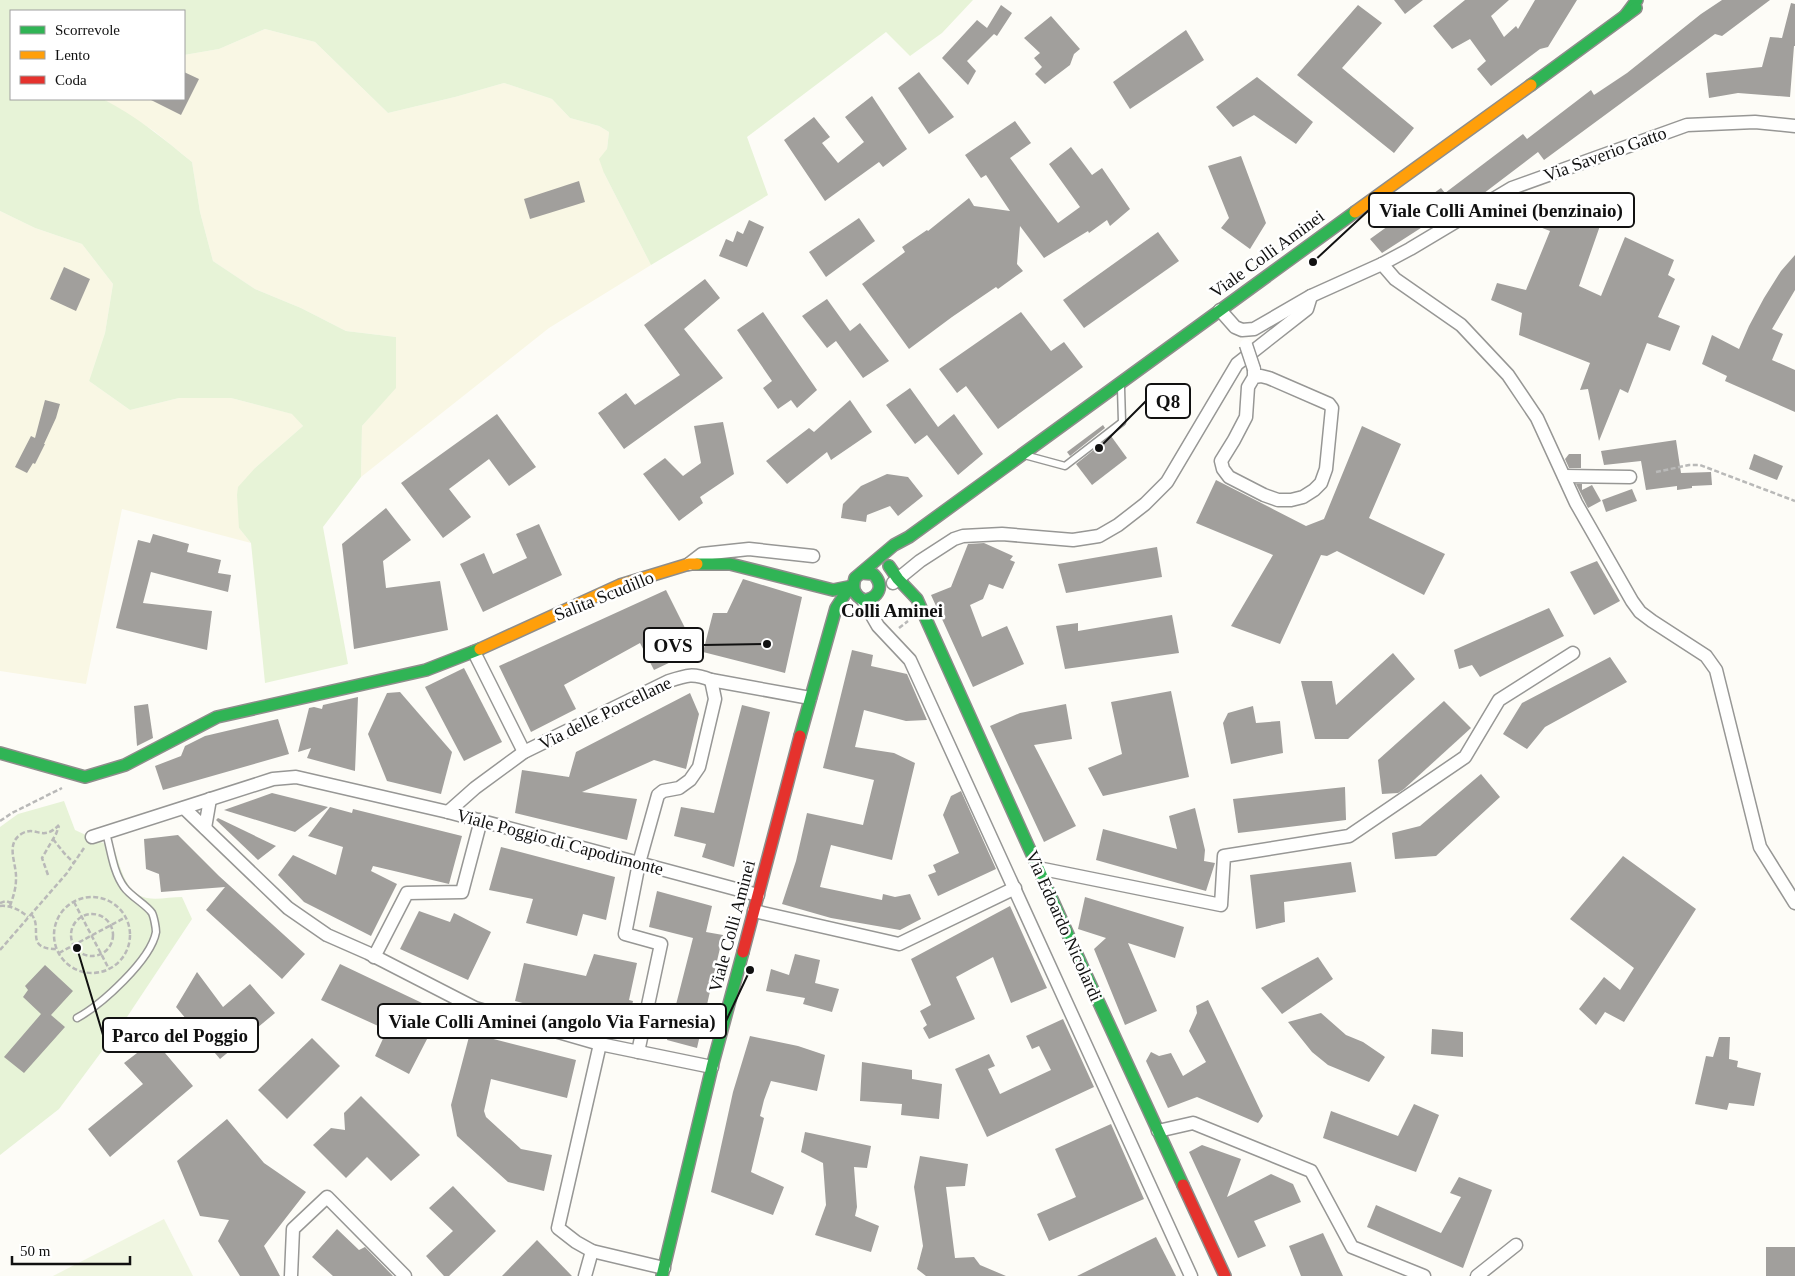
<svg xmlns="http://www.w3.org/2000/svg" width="1795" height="1276" font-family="Georgia,serif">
  <rect width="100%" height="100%" fill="#fdfcf7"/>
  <g fill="#f9f7e4">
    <path d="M265 29 315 42 388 113 455 97 504 83 552 99 570 118 599 126 609 132 604 173 651 265 549 328 361 477 362 426 396 387V337L346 331 301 308 255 289 213 261 200 212 192 162 154 131 103 99H184V55L219 49Z"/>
    <path d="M0 211 35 228 82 244 113 284 105 333 89 381 130 410 179 398H231L293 414 303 426 255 468 239 528 251 543 122 509 86 684 0 671Z"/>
  </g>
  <g fill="#e7f3d7">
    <path d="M0 0H973L942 33 910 56 886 32 747 137 768 195 651 265 604 173 599 159 607 149 609 132 599 126 570 118 552 99 504 83 455 97 388 113 315 42 265 29 219 49 184 55V11H11V99H103C136 116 164 139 192 162L200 212 213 261 255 289 301 308 346 331 396 337V388L362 426 361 477 323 527 348 664 265 683 251 543 239 528 237 495 238 487 255 468 303 426 292 414 231 398H179L130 410 89 381 105 333 113 284 82 244 35 228 0 211Z"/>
    <path d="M64 801 75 830 114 848C120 865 125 894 147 898 157 900 171 897 182 897L192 919 125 1020 59 1109 0 1155V827L18 814Z"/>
  </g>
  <path fill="#f0f6e1" d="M164 1219 193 1276H53Z"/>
  <g fill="#a19f9c">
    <path d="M1394 0H1423L1405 14Z"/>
    <path d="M1465 0H1509L1491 16 1504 37 1516 26 1518 29 1535 0H1577L1548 47 1540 49 1491 86 1477 69 1486 61 1470 39 1452 49 1433 26Z"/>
    <path d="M1722 0H1770L1722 36 1715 34 1544 160 1538 152 1471 203 1459 210 1455 206 1382 253 1370 239 1441 188 1445 193 1523 134 1527 139 1591 90 1594 95 1627 73 1701 14Z"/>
    <path d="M1791 3 1795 4V46H1794L1790 97 1738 93 1709 98 1706 73 1762 67 1770 37 1782 38Z"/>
    <path d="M1001 5 1012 13 997 36 994 34 967 61 976 71 968 85 942 58 977 20 987 28Z"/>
    <path d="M1358 5 1382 23 1342 68 1414 128 1394 153 1297 75Z"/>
    <path d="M1051 16 1080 49 1074 54 1070 65 1045 84 1035 74 1042 67 1034 58 1040 53 1024 38Z"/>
    <path d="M1186 30 1204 60 1130 109 1113 82Z"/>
    <path d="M184 72 199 79 181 115 149 99H184Z"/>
    <path d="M919 72 954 117 929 134 898 88Z"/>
    <path d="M1257 77 1313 122 1296 144 1254 115 1233 127 1216 107Z"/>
    <path d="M872 96 907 149 883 167 879 162 825 201 784 140 814 117 830 137 822 143 838 163 864 142 845 117Z"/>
    <path d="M1015 121 1031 143 1010 158 1058 223 1080 207 1049 164 1071 147 1092 175 1102 168 1130 209 1110 226 1107 220 1089 233 1088 231 1044 258 1020 226 1017 264 1023 271 998 289 996 287 952 317 909 349 862 284 905 252 902 247 927 230 928 231 969 198 974 206 1010 211 986 175 981 178 965 155Z"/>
    <path d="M1241 156 1266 223 1250 249 1221 228 1229 218 1208 166Z"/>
    <path d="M579 181 585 202 530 219 524 199Z"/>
    <path d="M1543 202 1565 206 1602 220 1579 286 1601 296 1625 237 1674 260 1668 275 1675 279 1658 317 1680 326 1670 351 1647 343 1628 393 1620 389 1599 441 1588 389 1580 390 1590 363 1519 335 1522 313 1491 300 1497 283 1526 290 1550 231 1532 224Z"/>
    <path d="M859 218 875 241 826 277 809 252Z"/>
    <path d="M749 220 764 227 747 267 719 256 726 239 733 242 737 231 743 234Z"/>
    <path d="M1158 232 1179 261 1084 328 1063 300Z"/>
    <path d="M1795 255V290L1772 329 1783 334 1772 360 1795 370V412L1725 381 1727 376 1702 364 1712 335 1739 349 1749 326 1764 298 1781 271Z"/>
    <path d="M64 267 90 279 76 311 50 299Z"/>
    <path d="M705 279 720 298 684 329 723 378 624 449 598 413 626 393 635 405 680 375 644 325Z"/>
    <path d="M827 299 850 331 860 323 889 361 863 378 836 341 827 348 802 316Z"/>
    <path d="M763 312 817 390 797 408 791 400 778 409 763 388 772 381 737 330Z"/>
    <path d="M1021 312 1051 351 1064 342 1083 367 998 429 966 386 957 393 939 369Z"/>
    <path d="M910 388 938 427 954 414 983 454 958 475 927 435 915 444 886 405Z"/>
    <path d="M45 400 60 404 56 418 44 444H45L35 464 33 463 27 473 15 467 31 436 35 438Z"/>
    <path d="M850 400 872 432 831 460 827 452 787 484 766 461 809 428 814 432Z"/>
    <path d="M497 414 536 467 509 486 489 459 449 489 471 517 443 538 401 483Z"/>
    <path d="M723 422 734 474 700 497 703 503 679 521 643 474 665 458 683 476 701 463 694 426Z"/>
    <path d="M1103 425 1105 428 1070 456 1067 452Z"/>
    <path d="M1362 426 1401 444 1369 518 1445 554 1424 595 1337 551 1327 556 1321 555 1280 644 1231 626 1273 555 1196 523 1216 480 1306 526 1324 519Z"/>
    <path d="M1111 436 1127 458 1092 485 1076 464Z"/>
    <path d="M1676 440 1681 473 1711 472 1712 485 1692 486V488L1677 490V486L1646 490 1641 461 1604 465 1601 451Z"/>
    <path d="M1569 454H1581V468H1569L1565 459Z"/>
    <path d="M1754 454 1783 466 1777 480 1749 469Z"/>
    <path d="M887 474 908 477 923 496 898 516 890 506 867 515 866 522 841 518 843 504 861 486Z"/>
    <path d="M1576 484H1582V490L1592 485 1601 501 1588 508Z"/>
    <path d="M1632 489 1637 501 1606 512 1602 500Z"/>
    <path d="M386 508 411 540 383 561 386 588 440 581 448 630 354 649 342 544Z"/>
    <path d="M539 524 562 575 483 612 460 564 484 553 493 574 527 558 516 534Z"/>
    <path d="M153 534 189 544 187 552 221 560 218 573 231 575 228 592 151 572 143 603 212 611 207 650 116 628 138 540 150 543Z"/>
    <path d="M984 543 1013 556 1010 560 1015 562 1003 589 989 584 983 599 970 605 982 637 1007 626 1024 664 973 687 931 595 951 587 968 544Z"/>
    <path d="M1157 547 1162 577 1066 593 1058 564Z"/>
    <path d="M1597 561 1620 601 1594 615 1570 572Z"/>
    <path d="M743 579 802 597 785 673 703 652 713 613H727Z"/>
    <path d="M666 590 696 650 654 670 640 643 564 685 576 709 531 732 499 666Z"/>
    <path d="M1549 608 1564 636 1480 677 1472 665 1459 669 1454 650Z"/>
    <path d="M1172 615 1179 653 1065 669 1056 626 1078 623V631Z"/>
    <path d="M852 650 873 655 871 666 907 674 927 720 906 721 864 710 855 747 894 753 915 763 892 860 831 845 820 887 882 900 883 894 895 897 910 894 921 919 900 930 831 918 782 904 796 861 807 813 863 825 874 780 823 768Z"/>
    <path d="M1393 653 1415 679 1348 739H1315L1301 681H1332L1336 705Z"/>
    <path d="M1610 657 1627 682 1545 727 1527 749 1503 734 1522 703Z"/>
    <path d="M464 668 502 742 464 761 425 687Z"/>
    <path d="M1171 691 1189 777 1103 796 1088 768 1122 754 1111 702Z"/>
    <path d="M400 692 452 752 441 794 387 781 368 734 387 693Z"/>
    <path d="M690 693 699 714 686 769 654 760 582 792 637 799 627 840 515 813 522 770 569 777 576 752Z"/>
    <path d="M358 697 355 771 307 758 311 748 298 752 309 708 314 707 322 709 323 705Z"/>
    <path d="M1444 701 1471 728 1404 789 1398 793 1382 794 1378 760Z"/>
    <path d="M148 704 153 738 137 746 134 706Z"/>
    <path d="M1066 704 1072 739 1034 745 1076 826 1044 842 990 726 1020 713Z"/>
    <path d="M742 705 770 712 734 867 702 857 706 844 674 836 681 807 714 813Z"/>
    <path d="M1253 706 1256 723 1280 721 1283 753 1231 764 1223 723 1228 713Z"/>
    <path d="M278 719 289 754 163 790 155 766 181 756 185 746 205 736Z"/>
    <path d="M1481 774 1500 797 1436 856 1395 859 1392 833 1420 826Z"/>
    <path d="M1345 787 1346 820 1238 833 1233 799Z"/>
    <path d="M961 791 996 869 938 896 928 875 936 872 933 865 959 853 943 815 951 796Z"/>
    <path d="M272 793 328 807 295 832 224 810Z"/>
    <path d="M330 807 352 813 353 809 462 836 449 884 373 866 371 871 397 884 371 936 304 902 278 875 293 855 336 875 343 847 308 836Z"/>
    <path d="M1195 808 1205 850 1204 861 1215 863 1206 891 1096 860 1103 829 1177 849 1169 816Z"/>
    <path d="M218 818 276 846 258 860 216 820Z"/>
    <path d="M178 835 219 876 305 954 282 979 206 910 225 887 161 892 159 874 146 869 144 839Z"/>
    <path d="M501 847 615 877 606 920 583 914 577 936 526 923 533 899 489 890Z"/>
    <path d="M1623 856 1696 909 1624 1022 1605 1012 1596 1025 1579 1009 1604 977 1620 990 1634 968 1570 919Z"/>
    <path d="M1351 862 1356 892 1284 902 1285 922 1256 929 1250 875Z"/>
    <path d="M657 891 712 906 706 932 723 935 697 1048 667 1040 693 938 649 927Z"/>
    <path d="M1085 897 1184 927 1175 958 1128 943 1157 1011 1125 1025 1094 949 1106 938 1078 929Z"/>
    <path d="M1010 906 1047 988 1011 1003 993 957 956 977 975 1019 929 1039 923 1028 927 1025 920 1011 931 1005 911 959Z"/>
    <path d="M419 911 450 922 454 913 491 932 468 980 400 949Z"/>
    <path d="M594 954 637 963 629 1000 633 1001 626 1030 515 1001 524 963 586 976Z"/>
    <path d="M795 954 820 960 815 983 839 989 832 1012 803 1004 805 998 766 991 771 969 789 975Z"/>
    <path d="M1318 957 1333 979 1282 1014 1261 988Z"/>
    <path d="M340 964 441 1012 409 1074 375 1056 387 1030 321 1000Z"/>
    <path d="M45 965 73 991 51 1015 65 1027 24 1073 4 1057 41 1014 23 997 28 990 25 986Z"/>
    <path d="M197 972 223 1007 250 984 275 1013 220 1059 176 1007Z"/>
    <path d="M1208 1000 1263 1116 1258 1123 1197 1097 1168 1108 1146 1061 1151 1052 1159 1056 1171 1053 1183 1076 1206 1062 1189 1031 1197 1013 1196 1006Z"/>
    <path d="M1321 1013 1346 1035 1363 1042 1385 1057 1369 1082 1328 1065 1312 1052 1288 1022Z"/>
    <path d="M1063 1019 1094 1087 987 1137 955 1069 989 1054 995 1066 988 1069 1000 1094 1051 1070 1039 1046 1032 1049 1026 1036Z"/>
    <path d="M1432 1029 1463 1032V1057L1431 1054Z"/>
    <path d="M470 1033 576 1060 567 1098 491 1079 484 1111 486 1117 521 1149 552 1155 544 1191 508 1182 457 1136 451 1105Z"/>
    <path d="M750 1036 798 1046 825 1055 817 1091 771 1081 764 1100 760 1116 764 1118 751 1172 784 1187 773 1215 711 1192 733 1092Z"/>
    <path d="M1719 1037H1730L1729 1059 1738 1061 1737 1067 1761 1073 1754 1106 1729 1103 1727 1110 1695 1104 1706 1056 1713 1057Z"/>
    <path d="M312 1038 340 1066 287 1119 258 1090Z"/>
    <path d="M154 1040 193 1086 110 1157 88 1129 143 1084 124 1063Z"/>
    <path d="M862 1062 912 1070V1079L942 1084 939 1119 901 1115 902 1104 860 1101Z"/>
    <path d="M361 1096 420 1155 391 1181 367 1157 346 1178 313 1145 331 1128 345 1130 344 1113Z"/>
    <path d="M1414 1104 1439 1115 1416 1172 1323 1138 1331 1111 1398 1136Z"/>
    <path d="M227 1119 264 1163 306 1192 264 1246 280 1276H240L218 1241 229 1220 200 1216 177 1161Z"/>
    <path d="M1111 1124 1144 1199 1049 1241 1037 1214 1076 1197 1055 1149Z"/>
    <path d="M805 1132 871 1146 867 1168 854 1167 857 1207 855 1216 879 1226 871 1252 815 1235 826 1205 823 1163 801 1152Z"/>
    <path d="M1202 1145 1241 1159 1227 1197 1271 1174 1293 1184 1301 1202 1254 1221 1266 1246 1238 1258 1189 1152Z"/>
    <path d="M920 1156 968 1164 965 1186 946 1187 955 1258 974 1257 980 1265 1006 1276H926L917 1269 923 1246 914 1187Z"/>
    <path d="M1459 1177 1492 1190 1463 1268 1367 1227 1376 1205 1441 1233 1461 1197 1450 1193Z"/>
    <path d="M453 1186 496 1231 449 1276H444L426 1256 453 1231 429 1208Z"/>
    <path d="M337 1229 359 1250 365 1247 393 1276H333L312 1257Z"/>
    <path d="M1323 1233 1343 1276H1301L1289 1246Z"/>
    <path d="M1156 1237 1176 1276H1077Z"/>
    <path d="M537 1240 572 1276H502Z"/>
    <rect x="1766" y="1247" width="29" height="29"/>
  </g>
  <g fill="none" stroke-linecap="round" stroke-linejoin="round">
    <defs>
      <g id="lane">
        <path d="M1028 456 1065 466 1122 422 1121 388"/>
        <path d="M77 1018C101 1005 151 960 156 932 156 928 154 917 152 913 147 905 130 896 124 887 113 872 111 850 106 833"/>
      </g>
      <g id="street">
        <path d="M1382 264 1395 279 1461 325 1508 375 1537 418 1576 503 1632 601 1640 612 1652 621 1706 656 1716 670 1760 847 1795 903"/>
        <path d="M1220 310 1235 327 1242 330 1254 329 1311 296 1382 264 1410 249 1512 188 1687 125 1755 122 1795 126"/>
        <path d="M1254 369V377L1248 387 1246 417 1234 440 1221 461 1223 469 1229 477 1264 495 1278 500H1291L1303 497 1314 490 1321 483 1326 469 1332 408 1329 404 1269 378 1261 376 1254 377"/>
        <path d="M1564 476 1630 477"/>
        <path d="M689 564 702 554 749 549 813 556"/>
        <path d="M893 583 920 561 954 539 963 536 1002 534 1073 540 1099 536 1118 525 1145 504 1167 482 1237 364 1307 309 1311 296"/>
        <path d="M863 600 878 626 910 660 1191 1276"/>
        <path d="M474 652 524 752"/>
        <path d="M184 808 288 908 327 935 368 953 475 1008 600 1044 712 1067"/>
        <path d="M448 812 475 788 524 752 669 681C687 675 693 673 711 680L810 698"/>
        <path d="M205 828 210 799"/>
        <path d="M92 837 273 779 296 777 448 812 758 895"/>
        <path d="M1038 868 1221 905 1224 856 1349 836 1465 757 1499 700 1573 653"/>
        <path d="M754 911 899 944 1015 888"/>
        <path d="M374 957 407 893 462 892 481 820"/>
        <path d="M600 1044 558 1228 576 1242 592 1251 664 1268"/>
        <path d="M638 1052 661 944 625 934 639 863 658 795 663 791 679 788 690 780 699 767 715 699 711 680"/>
        <path d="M1158 1131 1193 1123 1311 1171 1352 1247 1424 1276"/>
        <path d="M291 1276 293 1229 327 1197 405 1276"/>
        <path d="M585 1276 592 1251"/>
        <path d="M1477 1276 1516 1245"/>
      </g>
      <g id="fast">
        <path d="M1625 16 1637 0"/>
        <path d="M1531 85 1636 8"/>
        <path d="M697 564H730L833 590 853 586"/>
        <path d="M889 566 898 579 917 599 1088 979 1183 1185"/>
        <path d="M861 573 873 574C885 585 879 599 863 600 854 595 852 588 855 578L894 545 909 537 1355 212"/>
        <path d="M800 736 836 608 845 594 853 586"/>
        <path d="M0 753 85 777 125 765 217 717 426 670 480 649"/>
        <path d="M662 1276 712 1067 743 952"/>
      </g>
      <g id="slow">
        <path d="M1355 212 1531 85"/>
        <path d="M480 649 620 585 689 564H697"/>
      </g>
      <g id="jam">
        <path d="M743 952 800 736"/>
        <path d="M1183 1185 1225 1276"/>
      </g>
    </defs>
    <use href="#lane" stroke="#979795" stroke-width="9"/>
    <use href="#street" stroke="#979795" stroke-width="15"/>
    <use href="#fast" stroke="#8e8d8b" stroke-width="14"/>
    <use href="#slow" stroke="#8e8d8b" stroke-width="14"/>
    <use href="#jam" stroke="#8e8d8b" stroke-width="14"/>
    <g stroke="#b9b9b8" stroke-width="2.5" stroke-dasharray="5 2.5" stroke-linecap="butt">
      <path d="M1656 472 1689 465H1700L1795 501"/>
      <path d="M899 628 908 621"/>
      <path d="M0 821 12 813 62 788"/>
      <path d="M53 839 64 853 74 863"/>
      <path d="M48 875 42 858 56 834 59 826"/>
      <circle cx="92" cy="935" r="38"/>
      <path d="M74 902 109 969"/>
      <path d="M0 903 6 901 11 903"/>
      <path d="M0 906C11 905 20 910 28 917"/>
      <path d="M10 906C13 897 16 889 16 879 17 863 4 843 23 833 37 826 42 842 59 825"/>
      <path d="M31 914C44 928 23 949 57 949"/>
      <circle cx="92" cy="935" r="21"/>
      <path d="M0 950 67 873 84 848"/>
      <path d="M59 953 126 917"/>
    </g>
    <use href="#lane" stroke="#fffffe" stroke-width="6"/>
    <use href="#street" stroke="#fffffe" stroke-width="12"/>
    <use href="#fast" stroke="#30b455" stroke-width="11"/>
    <use href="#slow" stroke="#ff9f0a" stroke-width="11"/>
    <use href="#jam" stroke="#e5322d" stroke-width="11"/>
    <defs>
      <path id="street-bridge" d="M1246 345 1254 369"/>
    </defs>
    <use href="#street-bridge" stroke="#979795" stroke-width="15" stroke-linecap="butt"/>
    <use href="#street-bridge" stroke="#fffffe" stroke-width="12"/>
  </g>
  <g text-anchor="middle" stroke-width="5" stroke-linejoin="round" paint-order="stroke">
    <g font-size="18" fill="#111" stroke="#fff">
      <text transform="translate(1605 154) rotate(-20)" y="6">Via Saverio Gatto</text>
      <text transform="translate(1267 254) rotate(-36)" y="6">Viale Colli Aminei</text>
      <text transform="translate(604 596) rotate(-22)" y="6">Salita Scudillo</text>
      <text transform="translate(605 713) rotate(-26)" y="6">Via delle Porcellane</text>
      <text transform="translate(560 842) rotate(15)" y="6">Viale Poggio di Capodimonte</text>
      <text transform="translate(732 926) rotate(-75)" y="6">Viale Colli Aminei</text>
      <text transform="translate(1064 926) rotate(66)" y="6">Via Edoardo Nicolardi</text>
    </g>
    <g font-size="19" font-weight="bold" fill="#111" stroke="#fff">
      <text x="892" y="617">Colli Aminei</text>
    </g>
  </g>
  <path fill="none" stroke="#111" stroke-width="2" d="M1313 262L1369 210M1099 448L1146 401M767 644L703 645M750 970L726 1021M77 948L103 1035"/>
  <g fill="#111" stroke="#fff" stroke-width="2">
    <circle cx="1313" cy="262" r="5"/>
    <circle cx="1099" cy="448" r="5"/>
    <circle cx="767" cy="644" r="5"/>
    <circle cx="750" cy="970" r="5"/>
    <circle cx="77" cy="948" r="5"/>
  </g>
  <g fill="#fff" stroke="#111" stroke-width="2">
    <rect x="1369" y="193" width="265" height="34" rx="5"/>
    <rect x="1146" y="384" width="44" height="34" rx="5"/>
    <rect x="644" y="628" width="59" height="34" rx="5"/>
    <rect x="378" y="1004" width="348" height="34" rx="5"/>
    <rect x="103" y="1018" width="155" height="34" rx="5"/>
  </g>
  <g font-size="19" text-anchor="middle" font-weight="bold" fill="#111">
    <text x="1501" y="217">Viale Colli Aminei (benzinaio)</text>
    <text x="1168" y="408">Q8</text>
    <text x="673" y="652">OVS</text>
    <text x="552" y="1028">Viale Colli Aminei (angolo Via Farnesia)</text>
    <text x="180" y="1042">Parco del Poggio</text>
  </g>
  <rect x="10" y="10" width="175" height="90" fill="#ffffff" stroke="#a0a0a0"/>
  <rect x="20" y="26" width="25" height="8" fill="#30b455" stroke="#a0a0a0"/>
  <text x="55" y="35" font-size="15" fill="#111111">Scorrevole</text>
  <rect x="20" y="51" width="25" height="8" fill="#ff9f0a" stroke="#a0a0a0"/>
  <text x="55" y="60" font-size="15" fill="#111111">Lento</text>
  <rect x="20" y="76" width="25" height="8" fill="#e5322d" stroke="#a0a0a0"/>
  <text x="55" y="85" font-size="15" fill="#111111">Coda</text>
  <path d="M12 1256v8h118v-8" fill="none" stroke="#111111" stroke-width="2.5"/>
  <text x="20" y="1256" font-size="15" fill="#111111" stroke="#ffffff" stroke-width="4" paint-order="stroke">50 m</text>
</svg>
